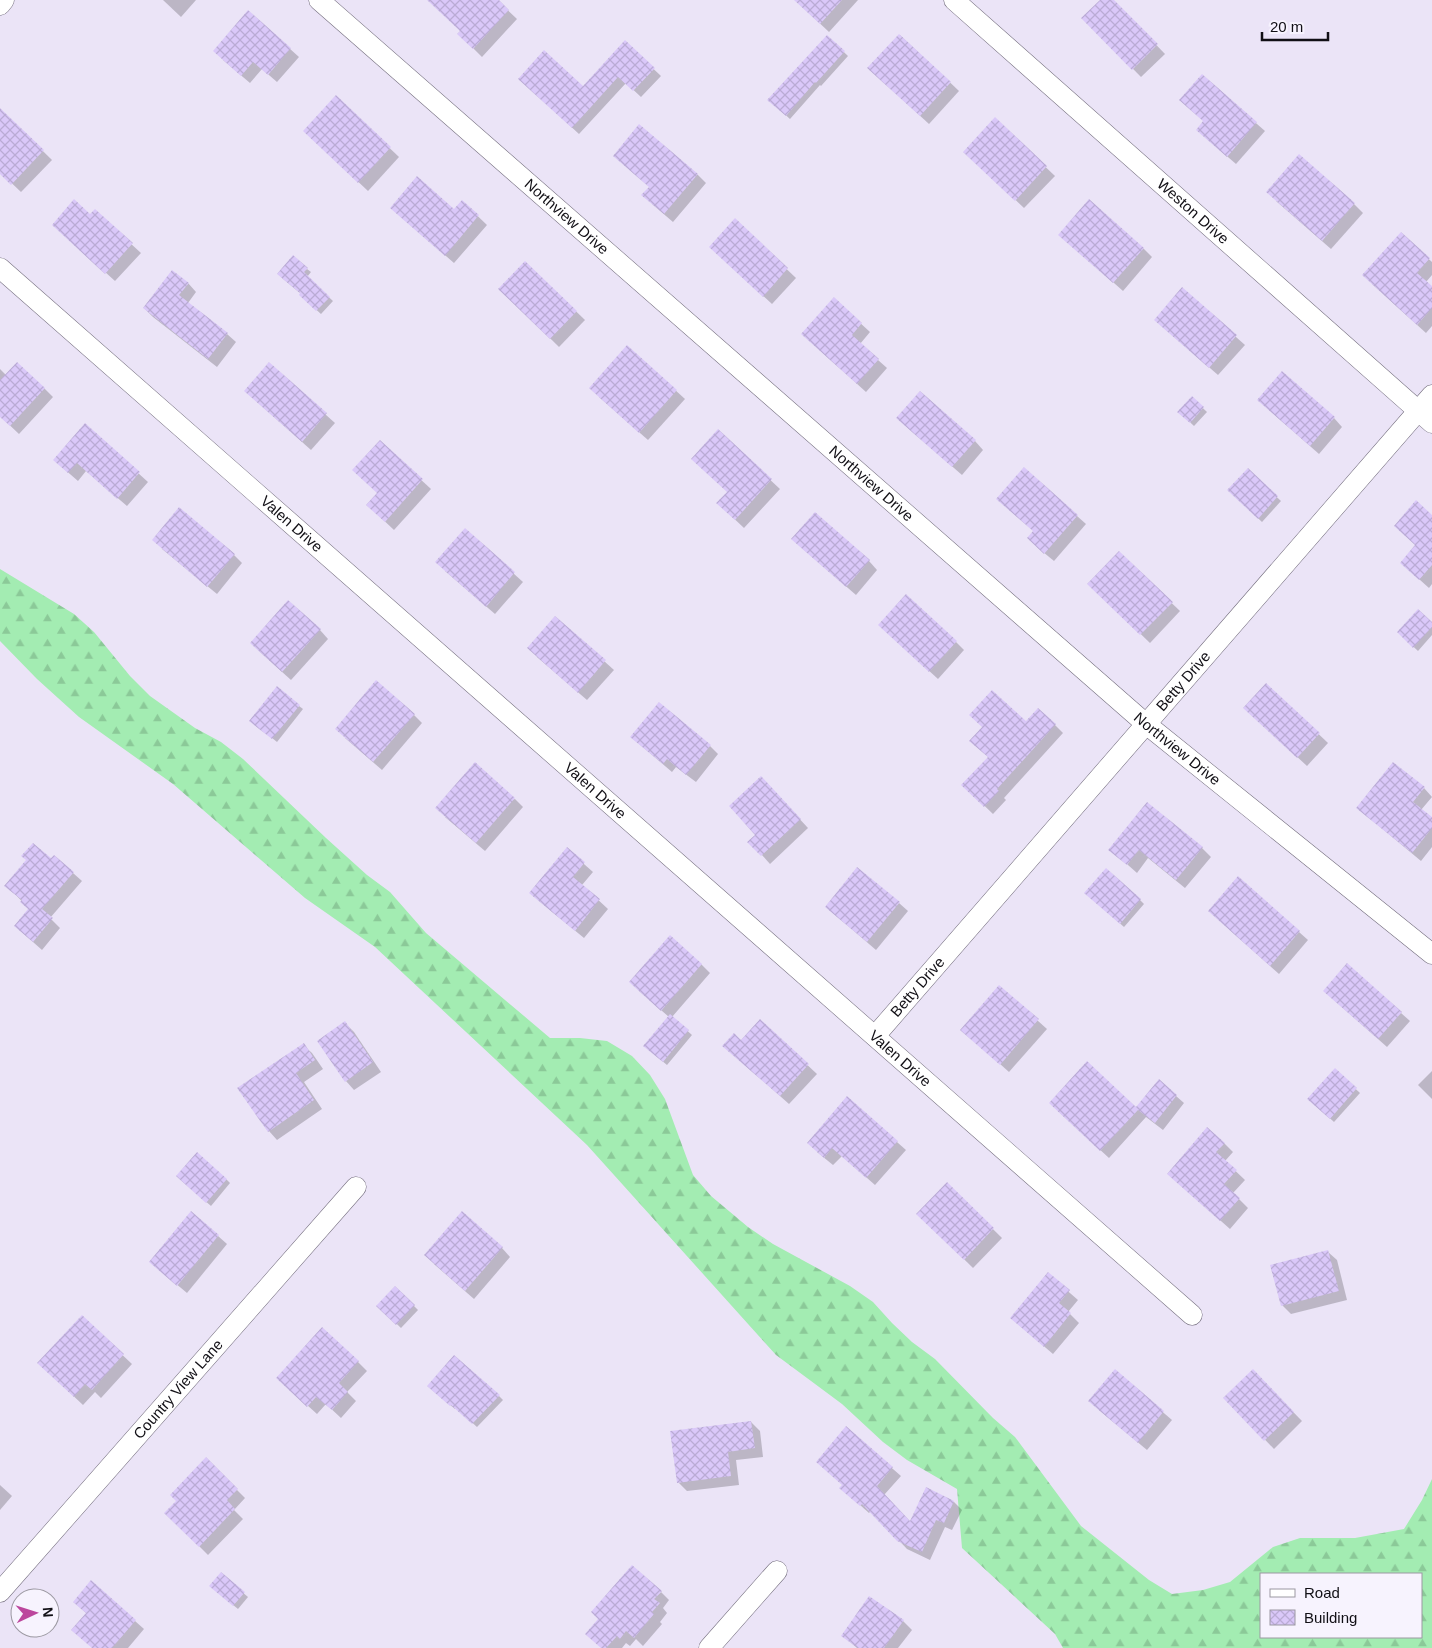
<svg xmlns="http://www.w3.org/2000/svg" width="1432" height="1648" font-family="Arial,sans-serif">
  <defs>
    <pattern id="forest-firs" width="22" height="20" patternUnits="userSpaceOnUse" patternTransform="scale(1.25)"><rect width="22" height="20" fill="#a3ecb2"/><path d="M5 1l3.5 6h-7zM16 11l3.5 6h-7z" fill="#8bc998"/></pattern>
    <pattern id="building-cross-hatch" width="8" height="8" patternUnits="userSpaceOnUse" patternTransform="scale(1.25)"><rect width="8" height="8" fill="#dac8f9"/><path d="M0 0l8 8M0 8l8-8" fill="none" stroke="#baabd5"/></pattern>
  </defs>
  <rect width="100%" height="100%" fill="#ebe4f7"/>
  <path fill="url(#forest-firs)" fill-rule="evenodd" d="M0 569 74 614 94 632 130 676 150 696 195 728 221 742 243 759 326 838 367 875 390 892 426 933 550 1038H580L607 1041 632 1056 650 1075 665 1099 693 1175 711 1196 748 1227 773 1244 850 1286 873 1302 892 1323 912 1342 935 1359 993 1418 1015 1437 1081 1526 1149 1580 1172 1594 1203 1590 1230 1582 1273 1547 1300 1538H1355L1404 1529 1422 1500 1432 1479V1648H1063L1055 1634 962 1548 957 1489 907 1460 883 1442 842 1404 776 1355 587 1145 375 947 305 898 173 784 79 717 37 679 0 641ZM1261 1574H1421V1637H1261Z"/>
  <g fill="#0003">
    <path d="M163 0H196L181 17Z"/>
    <path d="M428 0H497L517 19 482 57 467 42 461 31Z"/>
    <path d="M795 0H858L829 32Z"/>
    <path d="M1102 0H1113L1165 54 1141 77 1083 18Z"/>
    <path d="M249 12 299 57 277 82 262 69 250 83 223 60Z"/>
    <path d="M900 35 959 91 929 124 878 77Z"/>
    <path d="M827 36 848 56 821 86 820 85 790 119 769 100Z"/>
    <path d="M625 42 661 76 641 97 626 83 579 134 527 86 583 87Z"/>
    <path d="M1202 76 1265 131 1236 164 1206 138Z"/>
    <path d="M336 97 399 157 368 191 314 140Z"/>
    <path d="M0 109 52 160 21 192 0 172Z"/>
    <path d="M995 119 1055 176 1024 208 973 160Z"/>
    <path d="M614 156 697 174 706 183 673 222 652 204 650 187Z"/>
    <path d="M462 201 487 225 454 263 400 216 454 210Z"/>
    <path d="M1276 201 1354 204 1363 213 1331 249Z"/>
    <path d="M95 211 141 253 115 281 62 233 91 216Z"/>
    <path d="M735 220 796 278 772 304 719 255Z"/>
    <path d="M1401 234 1432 262V275L1426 282 1432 288V326L1426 333 1372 284Z"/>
    <path d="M1069 243 1143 248 1152 257 1123 291Z"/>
    <path d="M525 262 585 320 559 347 500 289Z"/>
    <path d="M307 269 311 272 307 277 333 301 321 314 300 295 301 294 282 278Z"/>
    <path d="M188 283 196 292 188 303 227 334 236 342 217 367 153 317 144 308Z"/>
    <path d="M1182 289 1245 345 1218 375 1164 328Z"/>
    <path d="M834 299 870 332 860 344 887 368 866 392 812 343Z"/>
    <path d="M628 347 685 399 648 440 599 397Z"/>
    <path d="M269 364 335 423 311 450 255 400Z"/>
    <path d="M0 369 6 375 44 388 53 397 19 434 0 416Z"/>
    <path d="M1192 398 1207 412 1194 426 1179 412Z"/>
    <path d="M1267 408 1334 418 1342 427 1319 454Z"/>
    <path d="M85 425 148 482 127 506 86 471 78 481 63 468Z"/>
    <path d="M907 427 975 441 983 450 962 475Z"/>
    <path d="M718 431 780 489 744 528 727 512 728 492Z"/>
    <path d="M380 442 431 489 394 530 377 514Z"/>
    <path d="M1248 470 1281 501 1262 522 1228 490Z"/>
    <path d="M1077 516 1086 524 1054 561 1037 547Z"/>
    <path d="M1432 516V584L1429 588 1410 571 1417 546Z"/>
    <path d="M465 530 523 582 495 614 445 571Z"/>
    <path d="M802 548 869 561 877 570 856 595Z"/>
    <path d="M162 549 234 555 242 563 217 594Z"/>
    <path d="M1119 553 1180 611 1150 643 1089 584Z"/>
    <path d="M555 617 614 670 587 700 537 657Z"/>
    <path d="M1432 623V635L1418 651 1398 632Z"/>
    <path d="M320 630 328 639 291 680 260 652Z"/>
    <path d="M889 634 956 642 964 650 938 679Z"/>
    <path d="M1267 685 1328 743 1307 766 1254 717Z"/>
    <path d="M299 706 303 709 277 742 255 724Z"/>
    <path d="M414 715 422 723 382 770 345 738Z"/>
    <path d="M1027 722 1055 725 1063 733 1004 798 1006 800 993 814 963 785 989 758Z"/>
    <path d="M631 737 710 746 718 754 696 782 676 767 672 772Z"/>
    <path d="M770 787 808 828 770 864 762 855 756 835Z"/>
    <path d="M1424 788 1432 797 1421 810 1432 819V847L1421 861 1367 816Z"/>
    <path d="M515 799 523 807 485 851 445 817Z"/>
    <path d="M1202 848 1211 857 1185 888 1148 858 1137 873 1110 849Z"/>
    <path d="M567 849 593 872 582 885 608 909 584 938 539 901Z"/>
    <path d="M52 860 73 873 82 881 50 918 60 928 42 950 15 926 29 909 15 894Z"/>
    <path d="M1238 878 1308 940 1279 974 1209 911Z"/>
    <path d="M1090 897 1140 900 1144 904 1124 927Z"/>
    <path d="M899 903 908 911 876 950 826 907Z"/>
    <path d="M701 964 710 973 672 1017 692 1035 667 1065 649 1050 669 1017 639 991Z"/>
    <path d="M999 986 1047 1029 1009 1072 971 1038Z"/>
    <path d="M1334 1000 1401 1013 1410 1021 1387 1047Z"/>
    <path d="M760 1021 817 1074 789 1104 733 1054 741 1042Z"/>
    <path d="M345 1023 354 1032 381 1072 354 1090 346 1081Z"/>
    <path d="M303 1045 312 1053 323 1069 304 1082 322 1109 277 1140 269 1131Z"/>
    <path d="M1335 1070 1360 1093 1334 1122 1309 1099Z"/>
    <path d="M1432 1071V1099L1418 1085Z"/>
    <path d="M1159 1081 1184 1103 1163 1130 1146 1117 1109 1158 1058 1111 1137 1108Z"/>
    <path d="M847 1098 906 1150 875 1185 842 1156 833 1165 817 1152Z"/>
    <path d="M1224 1143 1233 1152 1225 1161 1245 1180 1233 1193 1248 1208 1230 1229 1177 1182Z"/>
    <path d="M226 1179 230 1183 211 1206 181 1180Z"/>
    <path d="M947 1184 1002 1238 973 1268 918 1214Z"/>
    <path d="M218 1236 227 1244 187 1293 150 1262Z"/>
    <path d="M502 1248 510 1257 474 1299 434 1264Z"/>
    <path d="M1328 1252 1337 1260 1347 1300 1291 1314 1282 1305Z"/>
    <path d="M1048 1274 1078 1300 1068 1312 1079 1323 1053 1354 1011 1318Z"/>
    <path d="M396 1288 418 1310 401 1328 378 1306Z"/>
    <path d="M82 1317 132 1364 101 1398 95 1392 83 1405 48 1372Z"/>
    <path d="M358 1362 367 1371 347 1392 356 1401 341 1418 326 1404 317 1414 286 1386Z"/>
    <path d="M1115 1371 1172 1420 1147 1450 1099 1410Z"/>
    <path d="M1253 1371 1302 1421 1274 1449 1225 1398Z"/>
    <path d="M432 1390 499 1396 503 1400 477 1427 456 1408 455 1409Z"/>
    <path d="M751 1422 760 1431 763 1457 736 1460 739 1485 687 1491 678 1482Z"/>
    <path d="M846 1428 901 1476 884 1495 911 1523 927 1489 954 1502 962 1510 952 1530 945 1527 930 1560 907 1549 871 1511 869 1513 841 1488 844 1485Z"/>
    <path d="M206 1459 245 1498 234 1510 243 1519 208 1555 166 1513 178 1501Z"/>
    <path d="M0 1485 12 1496 0 1510Z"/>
    <path d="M221 1574 248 1597 238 1609 215 1590Z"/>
    <path d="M661 1592 669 1600 663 1608 667 1613 660 1622 662 1624 643 1646 636 1639 630 1646 626 1643 622 1648H601Z"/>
    <path d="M74 1602 135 1621 144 1629 128 1648H93L87 1614Z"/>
    <path d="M903 1621 912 1630 898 1648H857L843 1636Z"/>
  </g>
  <g fill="url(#building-cross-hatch)">
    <path d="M427 0H499L509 10 473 49 457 34 460 31Z"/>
    <path d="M794 0H842L820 24Z"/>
    <path d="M1100 0H1114L1158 44 1132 70 1081 18Z"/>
    <path d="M248 10 291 48 268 75 253 62 241 76 213 51Z"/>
    <path d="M899 34 951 82 920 116 867 68Z"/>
    <path d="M827 35 845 51 816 83 815 82 786 116 767 100Z"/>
    <path d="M625 40 655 68 633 91 618 77 572 128 518 79 544 50 583 86Z"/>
    <path d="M1202 74 1257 122 1227 157 1196 130 1203 121 1179 100Z"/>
    <path d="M336 95 391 147 358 183 303 131Z"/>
    <path d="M0 108 44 150 11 185 0 174Z"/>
    <path d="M995 117 1047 166 1015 201 963 152Z"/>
    <path d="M639 124 698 174 664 214 641 195 649 187 613 156Z"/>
    <path d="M1299 154 1355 203 1322 241 1266 192Z"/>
    <path d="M417 176 454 209 462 200 479 215 445 256 390 208Z"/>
    <path d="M74 199 90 214 95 209 133 243 105 274 52 225Z"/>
    <path d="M1089 199 1144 248 1113 283 1058 235Z"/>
    <path d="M735 218 788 268 763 297 709 247Z"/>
    <path d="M1401 232 1430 258 1417 273 1432 286V308L1417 325 1362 275Z"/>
    <path d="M293 255 308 268 304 272 330 297 316 311 299 295 300 293 277 274Z"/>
    <path d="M525 261 577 311 550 339 498 289Z"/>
    <path d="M172 270 189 283 179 295 228 333 208 359 143 308Z"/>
    <path d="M1182 287 1237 335 1209 368 1154 320Z"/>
    <path d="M834 297 862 323 852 335 879 359 857 384 801 334Z"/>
    <path d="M627 345 677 390 639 433 589 388Z"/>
    <path d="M17 362 45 388 10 426 0 417V380Z"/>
    <path d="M269 362 327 413 302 442 244 391Z"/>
    <path d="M1282 371 1335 417 1310 446 1257 400Z"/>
    <path d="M920 391 976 440 952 467 896 418Z"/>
    <path d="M1192 396 1204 407 1190 423 1177 412Z"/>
    <path d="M85 423 140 472 117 499 77 463 68 473 53 460Z"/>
    <path d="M718 429 772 479 735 520 716 503 727 492 691 459Z"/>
    <path d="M380 440 423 479 385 522 366 505 377 493 352 470Z"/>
    <path d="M1024 467 1078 515 1044 554 1027 538 1033 531 996 499Z"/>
    <path d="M1248 468 1278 496 1258 519 1227 490Z"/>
    <path d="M1416 500 1432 515V565L1419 580 1400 563 1415 545 1394 526Z"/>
    <path d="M179 507 235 554 207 587 152 540Z"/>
    <path d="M815 512 870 560 846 587 791 539Z"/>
    <path d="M465 528 515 572 486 607 435 562Z"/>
    <path d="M1119 551 1173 602 1140 635 1087 584Z"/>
    <path d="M906 594 957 641 929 672 878 625Z"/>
    <path d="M288 600 321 629 282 672 250 643Z"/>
    <path d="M1418 609 1432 622V627L1413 648 1397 632Z"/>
    <path d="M555 616 606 660 578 693 527 648Z"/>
    <path d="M376 680 415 714 373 762 335 729Z"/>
    <path d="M1266 683 1320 733 1297 758 1243 708Z"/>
    <path d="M277 686 300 705 272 739 249 721Z"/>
    <path d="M992 690 1026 721 1038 708 1056 724 997 789 999 791 984 807 961 785 988 757 969 741 982 727 969 715Z"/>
    <path d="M659 702 711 745 686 775 667 759 663 764 630 737Z"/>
    <path d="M475 762 515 798 476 843 435 808Z"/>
    <path d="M1393 762 1425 787 1413 802 1432 817V828L1412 853 1356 808Z"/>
    <path d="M761 776 801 819 761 856 747 842 755 835 729 806Z"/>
    <path d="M1147 802 1203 847 1176 880 1139 850 1127 865 1108 850Z"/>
    <path d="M33 843 51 858 54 855 74 872 42 909 53 918 33 942 14 926 28 909 20 902 22 900 4 886 26 860 21 856Z"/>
    <path d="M567 847 585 862 573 877 600 899 575 931 529 893Z"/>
    <path d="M857 867 900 902 867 942 825 907Z"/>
    <path d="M1106 868 1141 899 1120 924 1084 893Z"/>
    <path d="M1238 876 1300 931 1270 966 1208 911Z"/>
    <path d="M670 935 702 964 661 1011 629 982Z"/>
    <path d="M1347 963 1402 1012 1378 1039 1323 991Z"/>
    <path d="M999 985 1039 1019 1000 1065 960 1030Z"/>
    <path d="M670 1014 689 1030 663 1062 643 1046Z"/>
    <path d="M760 1019 809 1064 780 1096 722 1046 734 1033 741 1040Z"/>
    <path d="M345 1021 373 1062 345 1082 317 1041Z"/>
    <path d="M304 1043 315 1060 296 1073 314 1100 268 1132 237 1088Z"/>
    <path d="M1087 1061 1136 1107 1159 1079 1177 1095 1155 1123 1138 1110 1100 1151 1049 1103Z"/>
    <path d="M1335 1068 1357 1088 1330 1119 1307 1099Z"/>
    <path d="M847 1096 898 1141 866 1178 832 1148 824 1158 807 1143Z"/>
    <path d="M1207 1127 1225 1143 1216 1152 1237 1170 1224 1184 1240 1198 1220 1221 1167 1174Z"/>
    <path d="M197 1152 227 1179 206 1203 176 1176Z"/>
    <path d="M947 1182 994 1228 964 1260 916 1214Z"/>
    <path d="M191 1211 219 1235 177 1286 149 1262Z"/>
    <path d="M462 1211 503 1247 465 1291 424 1255Z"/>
    <path d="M1328 1250 1339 1291 1281 1306 1270 1265Z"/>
    <path d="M1048 1272 1070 1290 1059 1303 1071 1313 1044 1347 1010 1318Z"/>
    <path d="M395 1286 415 1305 396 1325 376 1306Z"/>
    <path d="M82 1315 124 1354 92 1390 85 1384 74 1397 37 1363Z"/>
    <path d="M322 1327 359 1361 339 1383 348 1392 332 1410 316 1397 307 1407 276 1378Z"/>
    <path d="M454 1355 500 1395 472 1424 451 1405 450 1406 427 1386Z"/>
    <path d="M1115 1369 1164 1411 1138 1443 1088 1401Z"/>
    <path d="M1253 1369 1294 1412 1264 1441 1223 1398Z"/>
    <path d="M751 1421 755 1448 728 1452 731 1476 677 1483 670 1431Z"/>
    <path d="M846 1426 893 1467 877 1486 910 1521 926 1487 954 1501 944 1523 936 1520 922 1552 897 1541 862 1504 860 1506 839 1488 842 1485 816 1462Z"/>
    <path d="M206 1457 238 1489 227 1500 235 1509 199 1547 164 1513 176 1501 170 1495Z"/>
    <path d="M632 1565 662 1591 654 1599 660 1603 652 1612 654 1614 634 1638 626 1631 620 1639 617 1636 606 1648H601L585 1634 598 1619 591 1612Z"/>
    <path d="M221 1572 245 1592 233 1606 209 1586Z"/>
    <path d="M91 1580 136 1620 112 1648H92L71 1630 86 1613 73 1602Z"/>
    <path d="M869 1596 904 1620 884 1648H858L841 1636Z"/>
  </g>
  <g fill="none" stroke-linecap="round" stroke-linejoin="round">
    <defs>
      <g id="street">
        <path id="s1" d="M319 0 1146 724 1432 954"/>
        <path id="s2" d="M954 0 1432 423"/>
        <path d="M0 5 4 0"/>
        <path id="s3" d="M0 268 1192 1315"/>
        <path id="s4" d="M875 1036 1432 395"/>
        <path id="s5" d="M0 1592 356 1187"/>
        <path d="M709 1648 777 1571"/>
      </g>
    </defs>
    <use href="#street" stroke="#736d7d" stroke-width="21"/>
    <use href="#street" stroke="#fff" stroke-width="20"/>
  </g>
  <g text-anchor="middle" stroke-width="4" stroke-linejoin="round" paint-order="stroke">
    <g font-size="15" fill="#110f15" stroke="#f7f3fe">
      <text dy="5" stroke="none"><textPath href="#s2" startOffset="319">Weston Drive</textPath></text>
      <text dy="5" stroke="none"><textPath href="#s1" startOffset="329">Northview Drive</textPath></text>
      <text dy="5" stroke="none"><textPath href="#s1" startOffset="734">Northview Drive</textPath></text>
      <text dy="5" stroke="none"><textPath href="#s3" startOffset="388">Valen Drive</textPath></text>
      <text dy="5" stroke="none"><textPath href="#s4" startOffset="470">Betty Drive</textPath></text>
      <text dy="5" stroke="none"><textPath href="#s1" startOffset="1139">Northview Drive</textPath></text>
      <text dy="5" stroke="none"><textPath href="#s3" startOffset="792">Valen Drive</textPath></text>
      <text dy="5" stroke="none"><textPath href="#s4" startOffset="65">Betty Drive</textPath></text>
      <text dy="5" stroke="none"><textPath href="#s3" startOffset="1198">Valen Drive</textPath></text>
      <text dy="5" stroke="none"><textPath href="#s5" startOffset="270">Country View Lane</textPath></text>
    </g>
  </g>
  <rect x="1260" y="1573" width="162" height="65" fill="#f7f3fe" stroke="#9b98a1"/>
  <rect x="1270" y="1589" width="25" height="8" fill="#ffffff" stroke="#9b98a1"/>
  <text x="1304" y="1598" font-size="15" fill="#110f15">Road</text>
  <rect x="1270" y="1610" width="25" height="15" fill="url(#building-cross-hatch)" stroke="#9b98a1"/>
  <text x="1304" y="1623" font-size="15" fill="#110f15">Building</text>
  <g transform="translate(35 1613) rotate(86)"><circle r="24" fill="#f7f3fe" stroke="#9b98a1"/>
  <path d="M0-4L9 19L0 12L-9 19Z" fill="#bc469d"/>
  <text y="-8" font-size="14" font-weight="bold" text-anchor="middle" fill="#110f15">N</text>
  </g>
  <path d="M1262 32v8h66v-8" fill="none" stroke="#110f15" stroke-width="2.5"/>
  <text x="1270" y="32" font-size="15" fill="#110f15" stroke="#f7f3fe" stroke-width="4" paint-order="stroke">20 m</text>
</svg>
